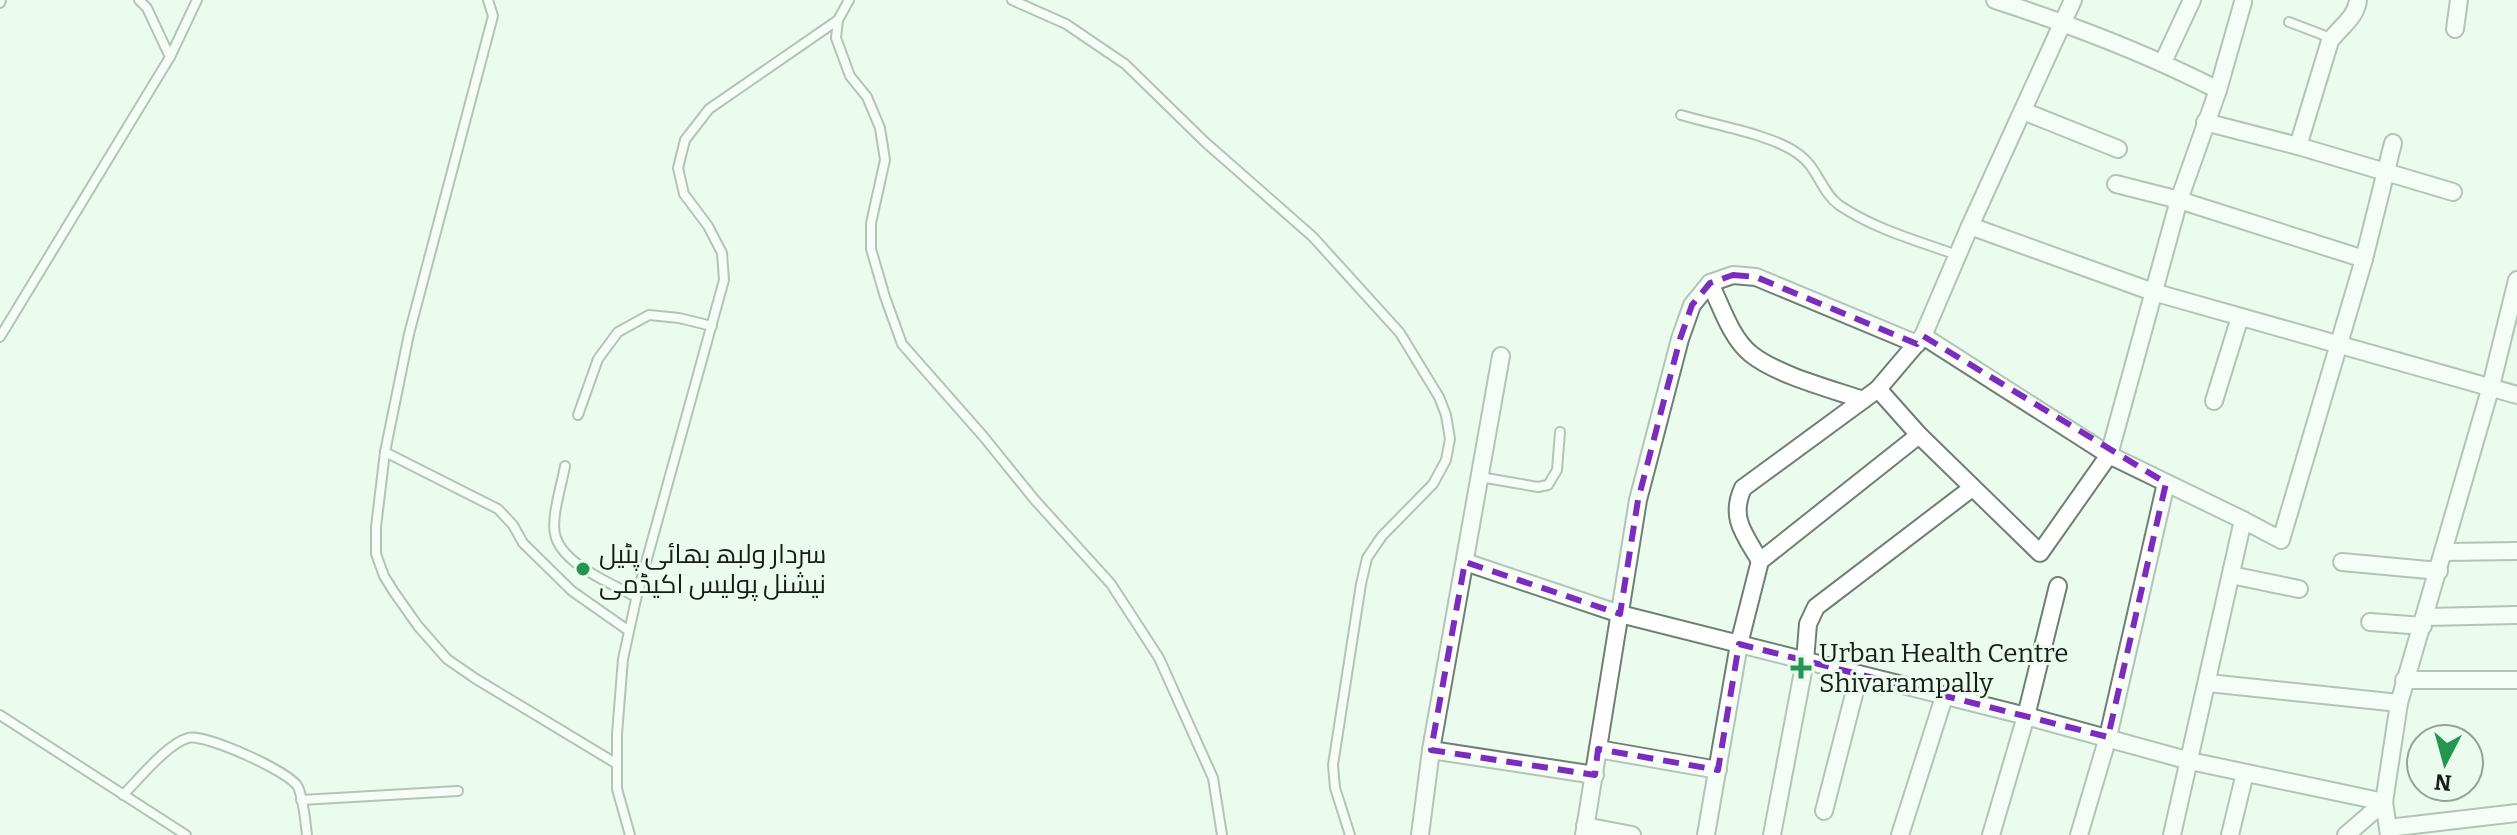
<svg xmlns="http://www.w3.org/2000/svg" width="2517" height="835" font-family="Bitter,Cairo,serif">
  <rect width="100%" height="100%" fill="#ebfcee"/>
  <g fill="none" stroke-linecap="round" stroke-linejoin="round">
    <defs>
      <g id="lane">
        <path d="M139 0 147 8 170 57"/>
        <path d="M488 0 493 16 409 334 385 452 376 527V554L384 576 394 592 418 626 447 659 476 679 617 764"/>
        <path d="M849 0 838 20 836 38 850 76 867 97 880 128 885 160 871 223V249L885 297 902 344 983 436 1034 499 1111 584 1159 658 1213 778 1222 835"/>
        <path d="M1012 0 1066 24 1125 64 1205 142 1313 237 1400 333 1439 397 1446 415 1450 439 1446 460 1433 484 1382 536 1367 558 1361 584 1333 765 1335 788 1350 835"/>
        <path d="M0 3 1 0"/>
        <path d="M2289 22 2331 38"/>
        <path d="M1681 115C1714 125 1770 134 1797 153 1818 167 1821 192 1839 205 1874 229 1918 241 1957 255"/>
        <path d="M0 337 170 57 197 0"/>
        <path d="M578 415 598 359 618 332 649 315 679 318 712 326"/>
        <path d="M385 452 498 509 513 525 523 543 572 591 629 631"/>
        <path d="M565 466C562 484 551 517 555 534 561 564 611 583 636 597"/>
        <path d="M1480 477 1538 487 1548 485 1557 470 1560 432"/>
        <path d="M0 715 186 835"/>
        <path d="M123 795C139 779 167 744 188 738 204 733 291 772 298 787 304 801 305 820 307 835"/>
        <path d="M301 800 458 791"/>
        <path d="M630 835 617 789V734L623 659 637 595 724 280 722 253 708 226 684 194 678 168 685 140 709 109 838 20"/>
      </g>
      <g id="street">
        <path d="M1995 0C2072 25 2146 53 2218 90"/>
        <path d="M2455 29 2459 0"/>
        <path d="M2163 62 2192 0"/>
        <path d="M2023 111 2118 149"/>
        <path d="M2205 122 2298 146 2453 192"/>
        <path d="M2298 146 2330 41C2340 27 2356 18 2358 0"/>
        <path d="M2116 184 2179 200 2364 259"/>
        <path d="M1970 226 2153 292 2517 395"/>
        <path d="M1710 283C1721 306 1731 338 1751 354 1777 375 1831 389 1863 400"/>
        <path d="M1923 336 2109 455 2243 520 2281 540 2364 259 2393 143"/>
        <path d="M1878 389 1919 435 2040 553 2109 455 2179 200 2218 90 2243 2"/>
        <path d="M2214 401 2240 317"/>
        <path d="M2445 552 2517 551"/>
        <path d="M1760 561C1745 535 1729 518 1743 488L1878 389 1923 336 1970 226 2073 0"/>
        <path d="M1465 562 1620 614 2026 716 2190 761 2384 802"/>
        <path d="M2342 562 2439 571"/>
        <path d="M2231 575 2299 589"/>
        <path d="M2426 617 2517 615"/>
        <path d="M2370 622 2423 626"/>
        <path d="M2404 680H2517"/>
        <path d="M2208 683 2399 703"/>
        <path d="M1598 749 1718 770"/>
        <path d="M1431 750 1595 775"/>
        <path d="M1824 811 1859 675"/>
        <path d="M1585 826 1632 835"/>
        <path d="M2388 828 2517 813"/>
        <path d="M1420 835 1431 750 1501 356"/>
        <path d="M1584 835 1638 500 1680 339 1692 305 1710 283 1733 275 1756 277 1917 344"/>
        <path d="M1706 835 1739 644 1760 561 1919 435"/>
        <path d="M1772 835 1805 661 1808 624 1816 607 1972 488"/>
        <path d="M1900 835 1944 697"/>
        <path d="M1991 835 2026 716 2058 586"/>
        <path d="M2079 835 2108 737 2166 483"/>
        <path d="M2172 835 2243 520"/>
        <path d="M2230 835 2245 773"/>
        <path d="M2346 835 2384 802"/>
        <path d="M2389 835 2384 802 2399 703 2491 386 2517 280"/>
      </g>
    </defs>
    <use href="#lane" stroke="#707f73" stroke-width="12"/>
    <use href="#street" stroke="#707f73" stroke-width="20"/>
    <use href="#lane" stroke="#fff" stroke-width="8"/>
    <use href="#street" stroke="#fff" stroke-width="16"/>
  </g>
  <path d="M0 0H2517V835H0ZM1733 275 1756 277 1917 344 1923 336 2166 483 2108 737 1739 644 1718 770 1598 749 1595 775 1431 750 1465 562 1620 614 1638 500 1680 339 1692 305 1710 283Z" fill="#ebfcee" fill-opacity=".55" fill-rule="evenodd"/>
  <path fill="none" stroke="#7b2cbf" stroke-width="6" stroke-dasharray="16 10" stroke-linejoin="round" d="M1733 275 1756 277 1917 344 1923 336 2166 483 2108 737 1739 644 1718 770 1598 749 1595 775 1431 750 1465 562 1620 614 1638 500 1680 339 1692 305 1710 283Z"/>
  <g fill="#249650" stroke="#ebfcee" stroke-width="3">
    <circle cx="583" cy="569" r="8"/>
    <path d="M1797 656h8v8h8v8h-8v8h-8v-8h-8v-8h8z"/>
  </g>
  <g text-anchor="middle" stroke-width="6" stroke-linejoin="round" paint-order="stroke">
    <g font-size="26" fill="#161c17" stroke="#ebfcee" text-anchor="start">
      <text x="599" y="563">سردار ولبھ بھائی پٹیل<tspan x="599" dy="30">نیشنل پولیس اکیڈمی</tspan></text>
      <text x="1819" y="662">Urban Health Centre<tspan x="1819" dy="30">Shivarampally</tspan></text>
    </g>
  </g>
  <g transform="translate(2445 763) rotate(186)"><circle r="38" fill="#ebfcee" stroke="#96a298" stroke-width="2"/>
  <path d="M0-6L14 30L0 20L-14 30Z" fill="#249650"/>
  <text y="-12" font-size="22" font-weight="bold" text-anchor="middle" fill="#161c17">N</text>
  </g>
</svg>
